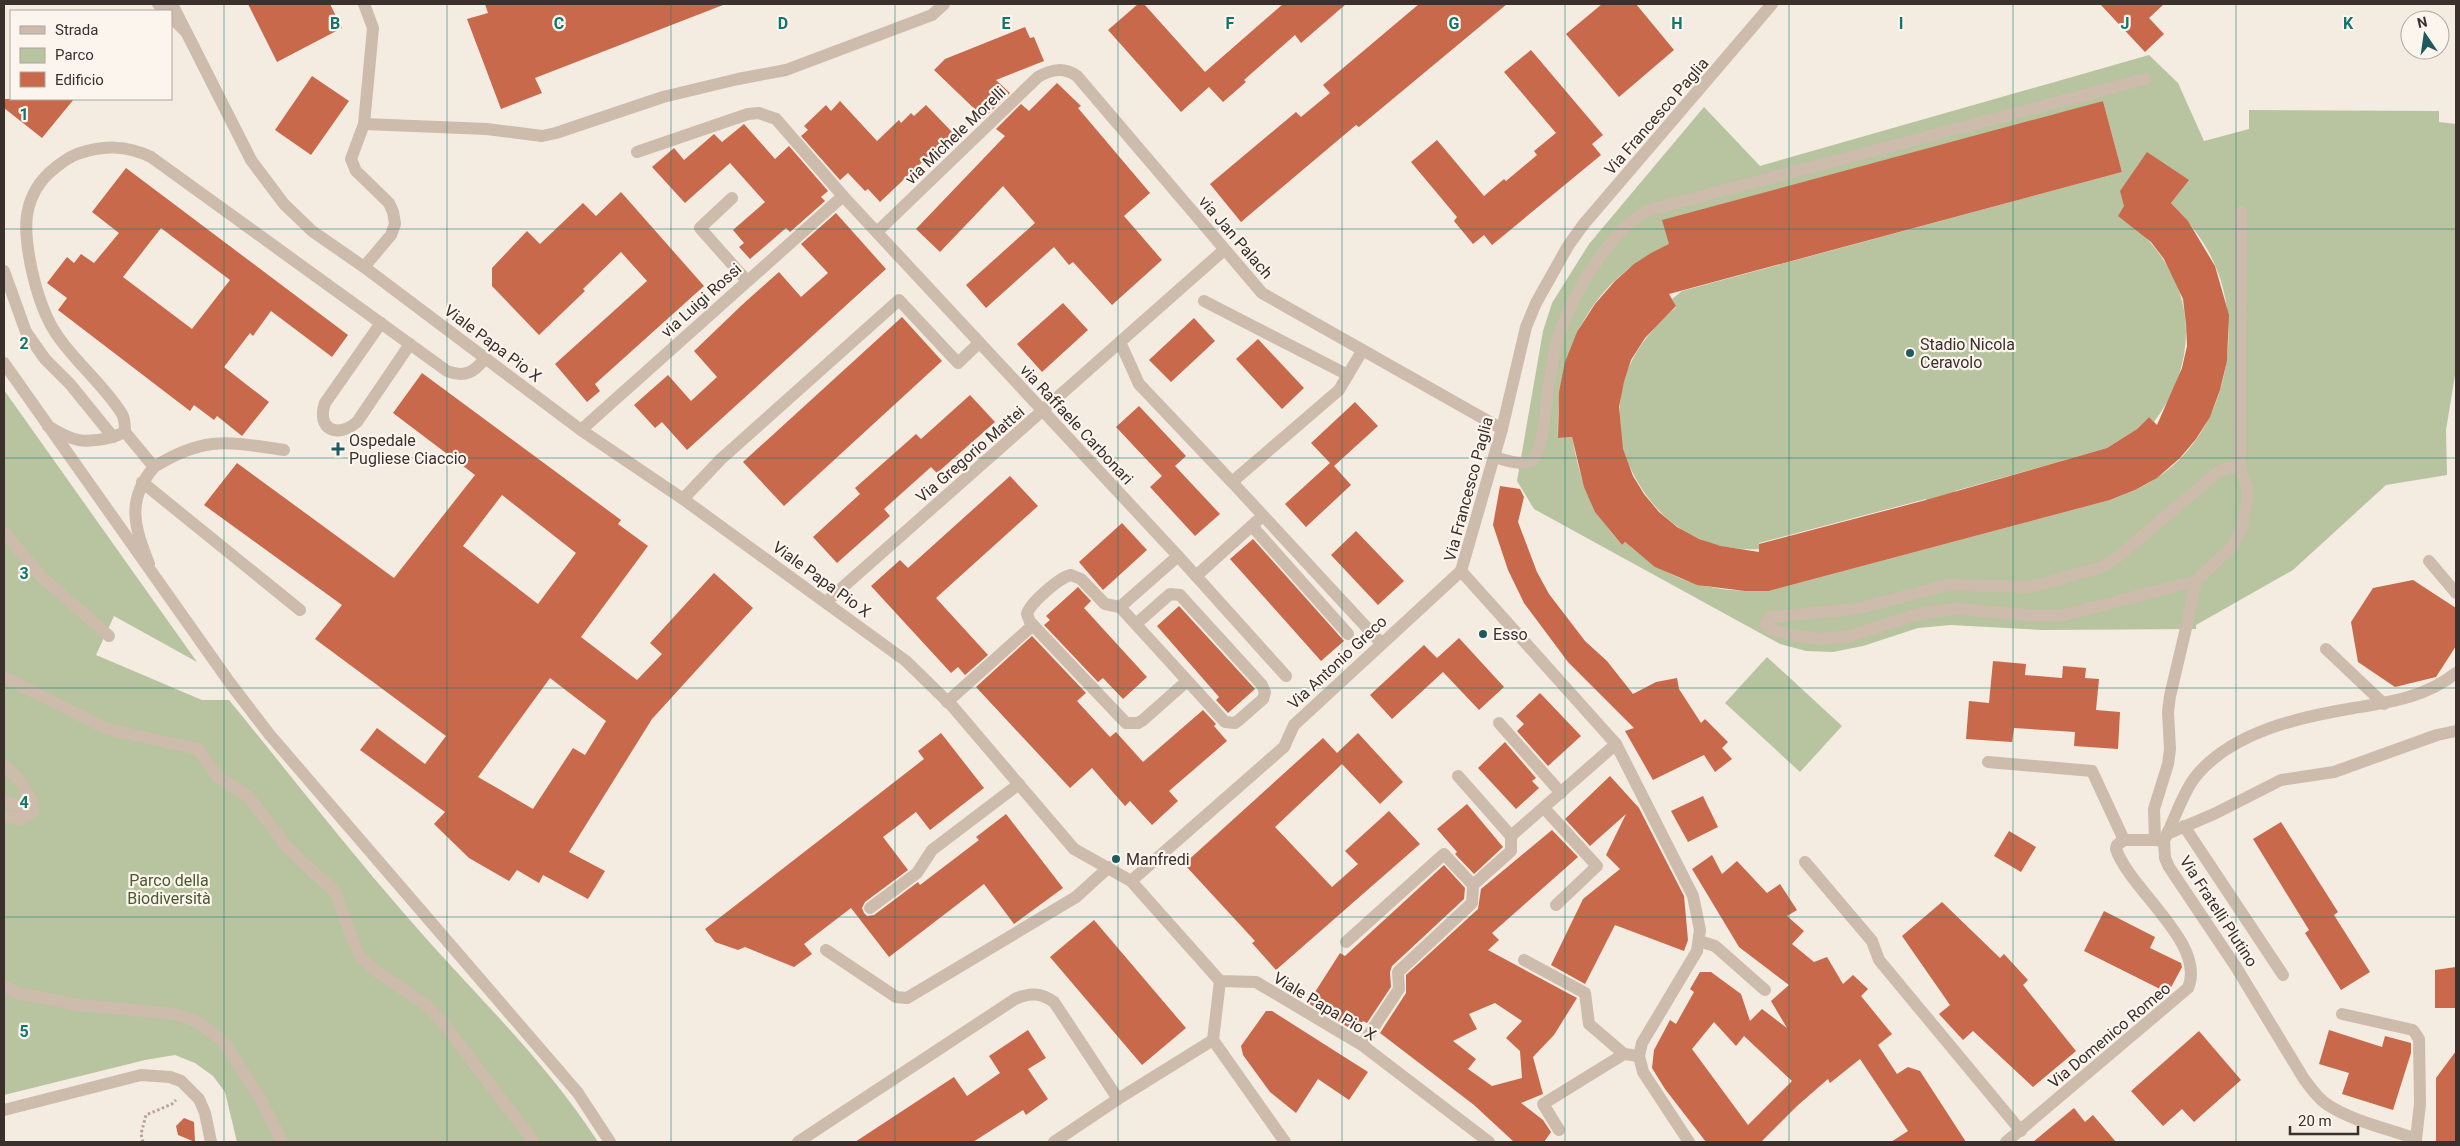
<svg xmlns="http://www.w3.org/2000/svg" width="2460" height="1146" font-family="Roboto,sans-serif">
  <rect width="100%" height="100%" fill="#f4ebe1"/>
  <g fill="#b8c4a0" fill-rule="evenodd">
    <path d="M2149 55 2178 83 2204 141 2249 129V110L2439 111V122L2456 124V369L2446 430 2447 475 2386 485 2293 570 2196 625V629L2042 630 1951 625 1918 628 1863 646 1833 652 1806 651 1780 644 1534 509 1517 481 1543 331 1552 303 1589 244 1704 107 1760 166ZM2103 101 2122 172 1682 291 1672 299 1676 307C1636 343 1618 373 1619 428L1585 467 1625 456C1649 515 1693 552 1759 549V543L1926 499 1930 516 1960 508 1955 491 2107 448 2137 429 2149 417 2154 422C2202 357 2196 282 2136 228L2188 180 2171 203C2189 222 2205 241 2215 265 2246 336 2223 437 2155 479 2141 488 2126 494 2110 500L1769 591C1708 592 1671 583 1625 542L1622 545C1591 510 1580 482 1572 437L1558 438C1555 354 1589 280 1669 245Z"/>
    <path d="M4 390 197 662 114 616 96 655 202 700H229C287 771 343 843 402 911 468 988 543 1057 598 1142H237L225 1092 213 1076 195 1063 175 1055 145 1060 4 1095Z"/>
    <path d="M1767 657 1842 726 1800 772 1725 703Z"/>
  </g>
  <g fill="#c8694b" fill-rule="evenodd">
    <path d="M248 4H330L342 28 277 62Z"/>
    <path d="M485 4H723V5L535 78 542 93 501 109 467 19 488 13Z"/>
    <path d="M1138 4H1144L1205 72 1283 4H1346L1301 43 1295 35 1244 80 1246 82 1223 102 1209 87 1181 112 1108 30Z"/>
    <path d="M1419 4H1507L1359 127 1356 125 1241 222 1210 184 1296 112 1301 117 1330 93 1323 85Z"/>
    <path d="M1602 4H1636L1674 50 1619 97 1566 34Z"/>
    <path d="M2100 4H2164L2149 18 2164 34 2145 52Z"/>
    <path d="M1025 27 1030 38 1034 37 1044 61 996 80 1010 93 984 118 934 70 945 59Z"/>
    <path d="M1531 50 1603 135 1592 144 1601 155 1492 245 1484 235 1473 244 1454 221 1457 217 1411 162 1437 140 1484 196 1504 179 1506 181 1537 155 1534 151 1556 133 1504 72Z"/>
    <path d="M312 76 349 101 311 155 275 130Z"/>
    <path d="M1057 83 1081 106 1078 108 1150 193 1124 216 1162 260 1112 305 1073 262 1069 265 1054 247 986 308 966 285 1035 223 1003 186 940 252 916 229 1005 136 996 129 1021 104 1029 111Z"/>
    <path d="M4 99H74L42 138 4 108Z"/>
    <path d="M840 101 877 141 899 120 901 123 911 113 914 116 926 105 953 133 880 202 868 189 865 191 848 173 840 180 801 136 808 130 804 126 826 105 831 111Z"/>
    <path d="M2103 101 2122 172 1669 294 1676 306 1645 338 1631 360 1624 382 1619 407 1623 449 1633 476 1644 494 1659 512 1677 527 1699 539 1721 546 1759 552V544L1926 500 2107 448 2137 429 2149 417 2157 425 2182 368 2187 346 2186 324 2183 299 2164 259 2151 242 2118 216 2124 206 2120 191 2147 152 2189 180 2171 203 2188 221 2215 266 2229 315 2227 361 2220 390 2210 417 2196 439 2180 458 2157 478 2135 490 2110 500 1769 591H1745L1697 585 1655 567 1625 542 1622 545 1595 512 1584 487 1572 437 1558 438 1559 392 1565 362 1577 332 1595 304 1615 281 1634 264 1651 253 1669 244 1662 220Z"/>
    <path d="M744 124 775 159 789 146 828 191 821 197 825 201 790 232 786 228 750 259 739 247 744 243 733 230 765 202 730 163 685 203 652 167 674 148 684 160 714 134 722 142Z"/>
    <path d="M126 168 348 335 332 357 271 311 253 336 250 333 224 367 269 402 242 436 217 416 214 420 194 405 190 411 58 310 67 298 47 283 67 257 74 263 81 254 94 263 119 233 92 212ZM161 228 230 280 192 329 123 277Z"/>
    <path d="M621 192 704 286 595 384 600 391 587 402 555 364 647 281 621 252 583 289 585 291 539 335 492 286V268L527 231 540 244 583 203 596 216Z"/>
    <path d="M836 213 886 269 687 450 662 422 655 428 634 405 668 375 691 401 717 377 694 351 743 304 779 272 801 297 828 273 801 244Z"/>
    <path d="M1063 303 1088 330 1042 372 1017 344Z"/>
    <path d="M902 317 942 361 784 506 743 462Z"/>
    <path d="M1194 318 1215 341 1171 382 1149 360Z"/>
    <path d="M1258 339 1304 388 1282 409 1236 359Z"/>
    <path d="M422 373 621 520 618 524 648 546 581 637 637 680 662 654 650 643 714 573 753 608 652 719 569 852 605 871 588 899 543 875 539 883 517 870 509 881 469 858 434 824 445 812 360 750 377 728 425 764 446 736 315 639 342 605 204 505 237 463 394 578 475 475 393 413ZM502 495 576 553 538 604 463 546ZM550 678 606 721 585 755 573 748 533 809 478 777Z"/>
    <path d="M970 395 995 422 937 473 931 467 884 509 890 516 837 563 813 537 860 494 855 488 916 434 921 439Z"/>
    <path d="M1355 402 1378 426 1334 466 1351 485 1306 527 1285 504 1330 463 1311 443Z"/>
    <path d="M1139 406 1186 456 1175 466 1220 514 1195 536 1150 487 1162 476 1116 427Z"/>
    <path d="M1010 476 1038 506 936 598 988 655 965 675 958 667 951 673 871 586 900 560 908 568Z"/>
    <path d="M1500 486 1520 489 1524 497 1518 522 1537 572 1549 594 1585 641 1607 661 1633 694 1656 682 1677 678 1679 689 1701 723 1705 719 1728 742 1722 748 1732 759 1715 772 1704 755 1653 780 1625 731 1634 728 1568 662 1524 603 1508 570 1493 525Z"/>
    <path d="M1122 523 1147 550 1103 590 1079 562Z"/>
    <path d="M1356 531 1404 581 1378 605 1331 555Z"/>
    <path d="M1253 539 1344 641 1321 661 1230 559Z"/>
    <path d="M2413 580 2456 608V646L2436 677 2395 687 2358 662 2351 622 2373 588Z"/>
    <path d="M1078 587 1091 601 1084 608 1147 677 1123 699 1103 678 1098 682 1044 625 1050 620 1046 616Z"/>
    <path d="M1179 606 1255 689 1228 713 1216 700 1219 697 1157 626Z"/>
    <path d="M1032 636 1086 693 1077 701 1110 737 1116 732 1143 762 1203 710 1216 724 1214 726 1227 741 1169 791 1178 801 1152 825 1130 801 1125 806 1092 768 1070 788 976 687Z"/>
    <path d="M1459 638 1504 687 1479 710 1443 672 1392 719 1370 695 1424 645 1437 658Z"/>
    <path d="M1993 661 2026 664 2025 675 2062 678 2063 666 2086 668 2085 678 2099 679 2096 710 2120 712 2118 749 2074 746 2075 732 2014 728 2012 742 1966 739 1969 701 1989 703Z"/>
    <path d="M1540 693 1581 736 1548 766 1517 731 1524 724 1516 716Z"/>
    <path d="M941 733 984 788 930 830 916 812 883 837 908 870 865 902 862 908 864 913 867 916 874 915 918 882 920 885 979 840 976 837 1006 814 1063 888 1014 924 984 884 889 957 851 908 804 944 812 954 794 967 745 947 738 950 715 942 705 929 924 759 918 751Z"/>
    <path d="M1358 733 1403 782 1380 804 1342 764 1275 827 1332 887 1358 864 1345 851 1389 811 1420 844 1276 970 1252 943 1255 941 1184 864 1323 738 1337 753Z"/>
    <path d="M1505 742 1536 778 1532 781 1539 788 1516 809 1478 768Z"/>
    <path d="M1610 776 1639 808 1684 896 1688 940 1684 951 1615 925 1585 984 1551 965 1583 899 1620 869 1606 855 1626 814 1590 846 1565 819Z"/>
    <path d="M1703 796 1718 827 1688 842 1671 811Z"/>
    <path d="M1467 804 1503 847 1474 874 1455 854 1457 852 1437 829Z"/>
    <path d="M2281 822 2338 912 2334 915 2370 972 2341 990 2305 933 2309 930 2253 839Z"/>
    <path d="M1552 830 1578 857 1492 933 1499 940 1488 950 1577 998 1554 1035 1533 1057 1543 1094 1521 1103 1543 1120 1551 1132 1544 1142H1514L1474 1105 1380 1033 1406 993V975L1478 909 1481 889ZM1495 1003 1522 1021 1506 1038 1520 1051 1522 1078 1492 1086 1468 1069 1476 1059 1453 1041 1477 1029 1469 1014Z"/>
    <path d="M2009 831 2036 847 2021 872 1994 856Z"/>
    <path d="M1712 855 1722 874 1737 861 1767 893 1780 884 1797 910 1787 916 1804 931 1792 944 1814 962 1827 957 1843 984 1853 975 1868 989 1861 996 1892 1034 1878 1045 1897 1074 1908 1067 1920 1071 1966 1142H1891L1908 1131 1860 1059 1830 1083 1828 1079 1797 1106 1761 1142H1706L1665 1089 1652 1068 1654 1050 1670 1020 1676 1024 1694 992 1690 989 1700 972H1711L1741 994 1750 1021 1762 1009 1787 1028 1771 1001 1789 985 1739 947 1692 869ZM1714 1022 1736 1046 1744 1036 1792 1081 1748 1125 1692 1049Z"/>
    <path d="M1444 865 1465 888 1464 899 1392 966 1390 972 1391 987 1367 1023 1363 1021 1356 1032 1308 1003 1340 953 1345 956Z"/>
    <path d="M1942 902 2000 958 2004 954 2028 980 2023 985 2076 1051 2033 1087 1973 1031 1963 1040 1939 1014 1950 1005 1902 936Z"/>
    <path d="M2104 911 2155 937 2150 948 2181 963 2182 967 2168 993 2084 951Z"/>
    <path d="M1094 920 1186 1028 1142 1065 1050 957Z"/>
    <path d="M2456 967V1008H2435V970Z"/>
    <path d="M1266 1011H1272L1368 1072 1349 1100 1318 1079 1296 1113 1270 1092 1243 1055 1241 1046Z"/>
    <path d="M1028 1030 1046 1058 1028 1069 1048 1099 1026 1115 1023 1110 973 1142H855L954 1077 967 1096 1000 1073 989 1056Z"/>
    <path d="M2329 1030 2382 1047 2385 1036 2411 1043V1053L2393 1110 2342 1094 2349 1073 2319 1064Z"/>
    <path d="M2199 1031 2241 1080 2194 1122 2182 1109 2163 1126 2131 1091Z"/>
    <path d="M2456 1051V1142H2436V1078Z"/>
    <path d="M2074 1108 2085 1122 2093 1115 2116 1142H2033Z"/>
    <path d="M184 1118 194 1122 195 1142 178 1135 176 1126Z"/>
  </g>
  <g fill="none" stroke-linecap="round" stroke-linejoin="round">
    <path stroke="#b9a596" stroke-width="3" stroke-dasharray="2.5 2.5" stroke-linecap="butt" d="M143 1142 141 1134 146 1115 172 1104 176 1100"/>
    <g stroke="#cdbbac" stroke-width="12">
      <path d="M364 124 487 129 542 136 556 133 663 97 738 79 786 70 932 15 944 4"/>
      <path d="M637 152 748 114 759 113 776 119 843 196"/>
      <path d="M732 198 700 228 747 281"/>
      <path d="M4 271 26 332 45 359 70 384 113 437 125 432 154 467C126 500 134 526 149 564"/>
      <path d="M1204 301 1348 375"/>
      <path d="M381 323 325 403C316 429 337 439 357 422L410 344"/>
      <path d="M1120 342 1139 384 1232 482"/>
      <path d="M1362 351 1339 390 1232 482 1381 643"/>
      <path d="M48 426C74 442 83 444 113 437"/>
      <path d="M125 432C125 426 125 419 122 414 104 385 76 363 57 335 44 316 37 293 32 271 24 234 20 201 49 173 58 165 67 158 77 154 103 145 126 145 151 157L447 371C465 378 475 372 485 358"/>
      <path d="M1494 457C1506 460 1525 468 1535 458 1544 439 1546 405 1549 383 1552 369 1553 352 1558 338 1572 296 1607 235 1646 211L2145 79"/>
      <path d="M154 467C205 435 228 442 284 450"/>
      <path d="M142 482 300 610"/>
      <path d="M683 499 721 459 899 300 958 363 979 343"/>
      <path d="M1252 526 1348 634"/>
      <path d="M2429 561 2456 593"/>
      <path d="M1196 576 1257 521"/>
      <path d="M2196 581 2064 615 2039 616 1959 609 1936 611 1915 615 1850 636 1820 639 1792 635 1770 629 1765 623 1771 617 1856 609 1948 585 2030 587 2099 568 2114 560 2218 472 2228 467 2240 468"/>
      <path d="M1120 607 1105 604 1081 579 1071 575C1060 577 1030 603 1027 614L1030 622 1126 723H1138L1143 720 1186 682"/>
      <path d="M1136 624 1170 594 1180 595 1262 685 1265 692 1263 699 1239 720 1235 723 1225 722 1120 607 1178 556"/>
      <path d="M2187 624 2196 581 2233 546 2242 527 2247 500V488L2240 468 2241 212"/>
      <path d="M2326 649 2384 704"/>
      <path d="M947 702 1033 625"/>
      <path d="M1499 723 1561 793"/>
      <path d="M1988 762 2092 771 2124 840"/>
      <path d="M1458 776 1511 836"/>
      <path d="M1544 808 1597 866 1556 905"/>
      <path d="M1805 862 1872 941 1879 960 2021 1131"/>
      <path d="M870 908 917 873 932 850 1019 784"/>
      <path d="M1699 941 1715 946 1765 990"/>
      <path d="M1346 942 1444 854 1473 885"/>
      <path d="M826 950 896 997 907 998 1076 897 1109 867"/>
      <path d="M1524 960 1585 993 1589 1024 1624 1054 1639 1056"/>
      <path d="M2342 1014 2413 1030 2419 1039 2420 1104 2416 1139"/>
      <path d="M1362 1045 1399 989 1398 972 1472 903 1473 885 1511 851V836L1616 744"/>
      <path d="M4 1110 141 1075 170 1077 181 1081 199 1099 205 1113 211 1142"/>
      <path d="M1559 1130 1543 1104 1624 1054"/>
    </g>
    <g stroke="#cdbbac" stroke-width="12">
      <path d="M4 532 42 577 109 636"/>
      <path d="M4 677 107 729 198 749 217 776 248 796 287 847 335 892 359 956 376 971 426 1005 444 1024 534 1142"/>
      <path d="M4 765C19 779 31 791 33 811L21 819 4 816"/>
      <path d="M4 801 33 811"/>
      <path d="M4 986 17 993 79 1005 176 1014 198 1022 224 1042 261 1100 282 1142"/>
    </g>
    <g stroke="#cdbbac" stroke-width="12">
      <path d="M172 4 251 160 284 204 312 231 364 267 581 430 683 499 906 661 953 707 1074 849 1131 881 1220 981 1256 982 1362 1045 1489 1142"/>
      <path d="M364 4 373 28 364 124 351 159 356 171 389 203 393 212 395 224 391 235 364 267"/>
      <path d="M877 232 1038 77C1052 69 1064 67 1077 76L1262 293 1502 429"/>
      <path d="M581 430 843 196 1178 556 1286 676"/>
      <path d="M1461 571 1616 744 1693 896 1700 930 1697 951 1642 1043 1639 1056 1643 1072 1689 1142"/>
      <path d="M1461 571 1502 429 1526 327 1536 303 1568 246 1583 225 1772 4"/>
      <path d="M826 602 1224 250"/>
      <path d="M2187 624 2170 696 2168 712 2170 749 2168 764 2154 809 2155 840 2164 841 2165 858 2169 867 2236 967 2304 1079C2311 1088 2318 1099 2328 1105 2352 1121 2389 1129 2416 1139V1142"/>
      <path d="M2184 826 2283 975"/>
      <path d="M2167 834C2176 816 2183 792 2196 776 2232 732 2299 717 2354 708 2391 702 2426 697 2456 673"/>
      <path d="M2166 837 2167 834 2214 814 2281 780 2334 772 2437 735 2456 731"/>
      <path d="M1131 881 1284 747 1294 725 1461 571"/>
      <path d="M1220 981 1213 1040 1285 1142"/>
      <path d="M798 1142 1015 999C1030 992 1041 993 1054 1002L1118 1099"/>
      <path d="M1054 1142 1118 1099 1213 1040"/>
      <path d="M2006 1142 2188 988C2207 944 2130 890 2116 849L2117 845 2124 840H2155"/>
    </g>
    <g stroke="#cdbbac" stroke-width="12">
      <path d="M158 4 165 11"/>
      <path d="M171 17 186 32"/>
      <path d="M4 363 230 683 269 734 578 1093 610 1142"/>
    </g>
  </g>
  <path fill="none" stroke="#0f766e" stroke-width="1" stroke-opacity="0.55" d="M224 4V1142M447 4V1142M671 4V1142M895 4V1142M1118 4V1142M1342 4V1142M1565 4V1142M1789 4V1142M2013 4V1142M2236 4V1142M4 229H2456M4 458H2456M4 688H2456M4 917H2456"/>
  <g fill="#1f5a5e" stroke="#fbf5ee" stroke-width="2">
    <circle cx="1910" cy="353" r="5"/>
    <path d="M335.5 441.5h5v5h5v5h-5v5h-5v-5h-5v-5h5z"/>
    <circle cx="1483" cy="634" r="5"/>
    <circle cx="1116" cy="859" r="5"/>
  </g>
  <g text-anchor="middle" stroke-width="4.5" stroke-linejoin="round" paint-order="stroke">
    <g font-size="16" fill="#3b302b" stroke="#fbf5ee">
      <text transform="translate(1656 116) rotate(-49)" y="6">Via Francesco Paglia</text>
      <text transform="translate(955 135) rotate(-44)" y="6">via Michele Morelli</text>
      <text transform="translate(1236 237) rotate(49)" y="6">via Jan Palach</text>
      <text transform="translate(701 300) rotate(-42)" y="6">via Luigi Rossi</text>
      <text transform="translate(493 343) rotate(37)" y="6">Viale Papa Pio X</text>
      <text transform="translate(1077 424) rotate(47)" y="6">via Raffaele Carbonari</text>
      <text transform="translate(970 454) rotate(-41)" y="6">Via Gregorio Mattei</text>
      <text transform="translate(1468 489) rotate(-75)" y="6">Via Francesco Paglia</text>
      <text transform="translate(822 579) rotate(36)" y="6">Viale Papa Pio X</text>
      <text transform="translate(1337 662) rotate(-43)" y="6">Via Antonio Greco</text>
      <text transform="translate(2219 911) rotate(57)" y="6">Via Fratelli Plutino</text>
      <text transform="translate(1325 1006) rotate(31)" y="6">Viale Papa Pio X</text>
      <text transform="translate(2109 1035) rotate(-40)" y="6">Via Domenico Romeo</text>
    </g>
    <g font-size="16" fill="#3b302b" stroke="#fbf5ee" text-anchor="start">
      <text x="1920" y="350">Stadio Nicola<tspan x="1920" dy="18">Ceravolo</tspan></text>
      <text x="349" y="446">Ospedale<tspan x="349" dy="18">Pugliese Ciaccio</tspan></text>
      <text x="1493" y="640">Esso</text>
      <text x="1126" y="865">Manfredi</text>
    </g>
    <g font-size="16" fill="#4a5a2e" stroke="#fbf5ee">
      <text x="169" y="886">Parco della<tspan x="169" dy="18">Biodiversità</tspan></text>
    </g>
  </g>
  <g font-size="16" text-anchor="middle" font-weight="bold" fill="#0f766e" stroke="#fbf5ee" stroke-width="4.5" stroke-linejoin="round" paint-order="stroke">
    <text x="335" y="29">B</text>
    <text x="559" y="29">C</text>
    <text x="783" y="29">D</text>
    <text x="1006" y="29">E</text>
    <text x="1230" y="29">F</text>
    <text x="1454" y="29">G</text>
    <text x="1677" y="29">H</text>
    <text x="1901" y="29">I</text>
    <text x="2125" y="29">J</text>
    <text x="2348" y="29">K</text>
    <text x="24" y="120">1</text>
    <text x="24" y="349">2</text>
    <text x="24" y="579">3</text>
    <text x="24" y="808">4</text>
    <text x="24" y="1037">5</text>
  </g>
  <rect width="2460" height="1146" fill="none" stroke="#3b302b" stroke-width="10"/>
  <rect x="10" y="10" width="162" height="90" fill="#fbf5ee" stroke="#aea6a0"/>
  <rect x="20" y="26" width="25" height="8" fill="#cdbbac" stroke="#aea6a0"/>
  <text x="55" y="35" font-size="15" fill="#3b302b">Strada</text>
  <rect x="20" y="48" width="25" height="15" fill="#b8c4a0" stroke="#aea6a0"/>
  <text x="55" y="60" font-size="15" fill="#3b302b">Parco</text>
  <rect x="20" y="72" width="25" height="15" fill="#c8694b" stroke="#aea6a0"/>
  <text x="55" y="85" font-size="15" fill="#3b302b">Edificio</text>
  <g transform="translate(2425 35) rotate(347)"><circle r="24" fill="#fbf5ee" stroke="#aea6a0"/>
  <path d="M0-4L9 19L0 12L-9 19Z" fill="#1f5a5e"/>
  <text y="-8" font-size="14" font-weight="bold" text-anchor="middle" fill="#3b302b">N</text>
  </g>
  <path d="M2290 1126v8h68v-8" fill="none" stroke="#3b302b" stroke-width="2.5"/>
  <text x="2298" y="1126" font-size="15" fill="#3b302b" stroke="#fbf5ee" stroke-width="4" paint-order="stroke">20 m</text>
</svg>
